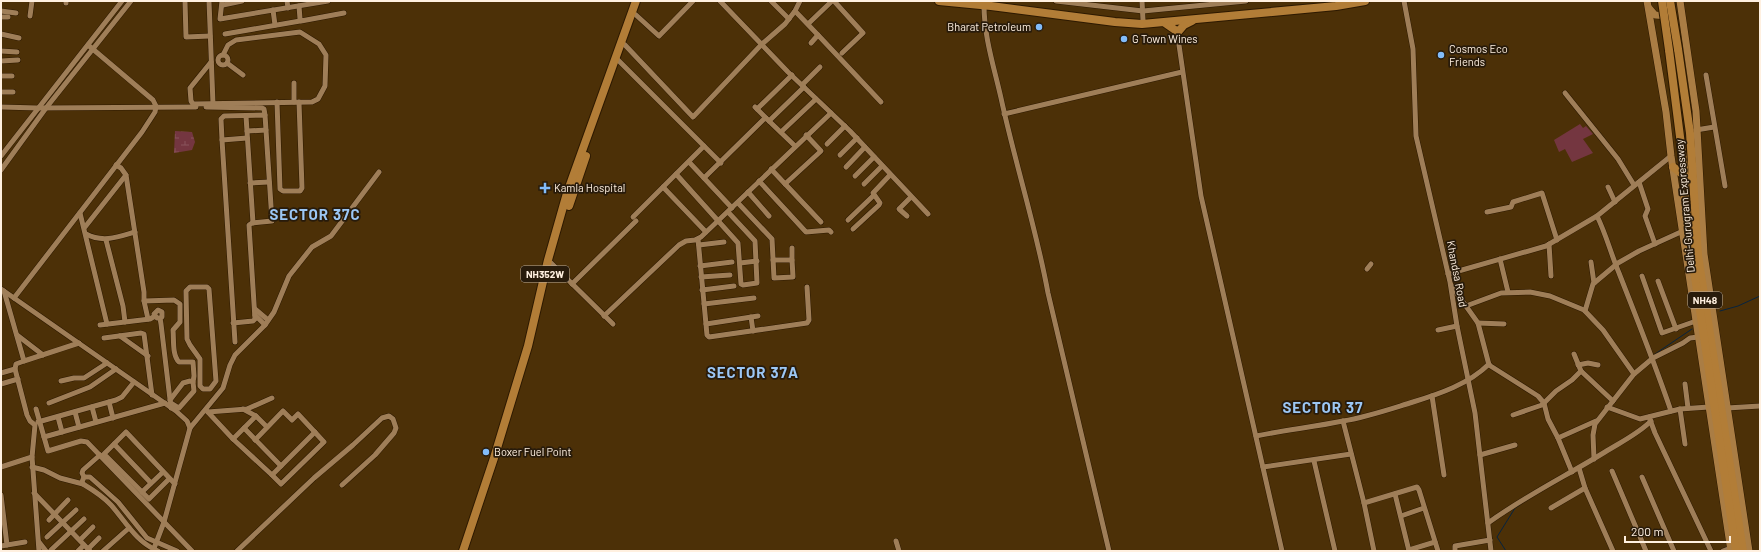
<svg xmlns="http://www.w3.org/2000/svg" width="1761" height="552" font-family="Barlow,sans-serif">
  <defs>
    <pattern id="wetland-marsh" width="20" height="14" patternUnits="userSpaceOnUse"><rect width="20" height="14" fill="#743640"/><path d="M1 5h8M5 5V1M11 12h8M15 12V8" fill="none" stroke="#89535b"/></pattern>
  </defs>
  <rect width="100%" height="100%" fill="#4c3007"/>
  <path fill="#743640" d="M1580 124 1583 128 1586 126 1593 134 1583 139 1593 153 1572 162 1565 149 1559 152 1554 140Z"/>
  <path fill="url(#wetland-marsh)" d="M175 131 192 132 195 142 192 150 174 153Z"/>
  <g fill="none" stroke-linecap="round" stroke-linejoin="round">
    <g stroke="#072440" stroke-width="1">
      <path d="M1720 311 1738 306 1760 296"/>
      <path d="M1652 356 1692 329"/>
      <path d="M1506 551 1497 537 1515 508 1520 505"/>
    </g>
    <defs>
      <g id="minor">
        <path d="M185 1 186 37 210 36"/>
        <path d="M209 1 213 104"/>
        <path d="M222 1 220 19 328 1"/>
        <path d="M287 1 288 8"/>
        <path d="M720 1 788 72 850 131 928 214"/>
        <path d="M771 1 789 19"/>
        <path d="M834 1 863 33 842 53"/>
        <path d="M1056 1 1143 11 1246 1"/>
        <path d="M1142 1 1143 20"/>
        <path d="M1404 1 1413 49 1416 136 1450 282 1457 326 1475 413 1491 551"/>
        <path d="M66 3V1"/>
        <path d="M223 5 242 1"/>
        <path d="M984 5C984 37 994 67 1001 98 1015 163 1036 227 1048 293L1109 551"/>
        <path d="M299 6 300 19 301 21 344 13"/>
        <path d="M273 10 275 25"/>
        <path d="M1 11 16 13"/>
        <path d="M795 11 818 35"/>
        <path d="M636 15 659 36 693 1"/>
        <path d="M30 16 32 1"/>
        <path d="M1 17H8"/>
        <path d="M808 24 832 1"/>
        <path d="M1178 29 1179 45 1201 196 1282 551"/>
        <path d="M1 34 19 38"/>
        <path d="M225 34 300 21"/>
        <path d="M811 43 818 35 881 102"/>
        <path d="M625 45 693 117 762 44 785 24 795 11 800 1"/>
        <path d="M1 51 17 52"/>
        <circle cx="223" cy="60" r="5"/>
        <path d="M616 58 704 146 633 217"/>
        <path d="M1 61 18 60"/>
        <path d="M211 62 190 88 191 101 193 104 312 102 318 99 325 86 326 55 319 44 300 32 236 40 228 45 223 55"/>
        <path d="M227 63 243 75"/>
        <path d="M1706 75 1725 186"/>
        <path d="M1 76H12"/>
        <path d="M294 83V102"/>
        <path d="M802 85 820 67"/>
        <path d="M1 92H13"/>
        <path d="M1565 93 1618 159 1634 185"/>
        <path d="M277 102 280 189 283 191H300L302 188 299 102"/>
        <path d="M1 107 38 108 196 107"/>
        <path d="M206 107 262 108 264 109 265 115"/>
        <path d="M755 107 766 118"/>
        <path d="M757 109 792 75"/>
        <path d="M1004 114 1182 72"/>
        <path d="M246 116 253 223"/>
        <path d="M1696 130 1714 127"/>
        <path d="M247 131 266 130"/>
        <path d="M781 132 816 99"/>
        <path d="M222 140 247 138"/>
        <path d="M827 144 845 126"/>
        <path d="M704 146 721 163"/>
        <path d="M795 146 769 121 804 87"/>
        <path d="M840 155 857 138"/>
        <path d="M1 156 122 1"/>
        <path d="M689 162 732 208"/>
        <path d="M116 165 121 168 126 175 144 292V301L148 319"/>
        <path d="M846 167 865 147"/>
        <path d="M771 169 821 222"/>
        <path d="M1 170 46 108 131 1"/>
        <path d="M676 174 738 243 741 284 743 285 757 283 755 241 728 212"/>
        <path d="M855 176 874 157"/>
        <path d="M704 178 764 119 766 118 769 121"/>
        <path d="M759 181 806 232 829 230 831 232"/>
        <path d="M1639 182 1648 209 1645 216 1655 244"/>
        <path d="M250 183 269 182"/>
        <path d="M785 184 821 151 806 135"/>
        <path d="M864 184 882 166"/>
        <path d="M663 187 706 232"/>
        <path d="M1608 187 1615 202"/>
        <path d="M748 192 769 216"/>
        <path d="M738 203 772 239 774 278 793 277 792 260"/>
        <path d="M1487 212 1511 207 1513 202 1542 193 1557 240"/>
        <path d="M80 213 107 324"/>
        <path d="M907 216 899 209 911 197"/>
        <path d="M1597 216C1606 234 1611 254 1619 273 1637 319 1655 364 1671 411"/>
        <path d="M848 220 873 196"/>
        <path d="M85 227 126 175"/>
        <path d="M853 229 879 205 880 203 873 193 890 175"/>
        <path d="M86 234C103 243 118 237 135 232"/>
        <path d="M698 239 707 335 709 337 807 323 809 320 807 287"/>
        <path d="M106 240 123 306 125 322"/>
        <path d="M1549 244 1551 276"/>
        <path d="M699 245 724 242"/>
        <path d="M1500 259 1508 292"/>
        <path d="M548 260 613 324"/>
        <path d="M773 260H792V248"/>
        <path d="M1591 262 1594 283"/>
        <path d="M740 263 757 261"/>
        <path d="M700 266 732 262"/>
        <path d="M1367 269 1371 264"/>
        <path d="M1448 274 1546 246 1597 216 1671 156"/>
        <path d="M1642 276 1662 333 1696 321"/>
        <path d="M701 277 730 275"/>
        <path d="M1658 281 1676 329"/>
        <path d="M572 284 636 221"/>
        <path d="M1451 285 1478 323 1489 365 1538 396 1544 403 1548 419 1558 438 1572 472"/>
        <path d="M190 287H207L209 289 216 381 210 389H203L200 386V359L190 345 187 339 186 291Z"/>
        <path d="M1 289 176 411 187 421 190 428"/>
        <path d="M702 290 734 286"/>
        <path d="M4 291 24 361 16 364 15 369 27 415 30 421 35 425 32 457 39 551"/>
        <path d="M14 298 142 132 155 112 156 106 153 100 88 45"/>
        <path d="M144 301 174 300 180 304V322L173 330C174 340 172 355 179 362H193L194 376 193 382"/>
        <path d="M704 304 754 298"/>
        <path d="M1466 306 1501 293 1530 292 1550 296 1584 310 1603 330 1634 374"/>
        <path d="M255 309 268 320"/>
        <path d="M1585 311 1593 284 1618 263 1639 251 1683 231"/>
        <path d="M255 315 265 325"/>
        <path d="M604 316 679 245 686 241 695 240 701 237 831 113"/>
        <path d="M751 317 753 331"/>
        <path d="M160 318 162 317V312L158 310 154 314 157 318H160L161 324 171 408"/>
        <path d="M233 323 253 321 255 319 249 225 252 223 272 221 265 115 224 116 221 119 222 140 235 342"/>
        <path d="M1478 323 1504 324"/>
        <path d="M706 324 758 316"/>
        <path d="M100 325 150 319 155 316"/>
        <path d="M1438 330 1457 326"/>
        <path d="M17 335 43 355"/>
        <path d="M120 336 148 356"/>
        <path d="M104 338 141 333 144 334 152 395"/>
        <path d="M1574 354 1581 371 1613 401"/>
        <path d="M24 361 79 343"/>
        <path d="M1578 365 1588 363 1598 365"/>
        <path d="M1 373 15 369"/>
        <path d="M61 381 74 378H84L107 363"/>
        <path d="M1 384 18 379"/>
        <path d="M1685 384 1688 408"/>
        <path d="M1432 396 1444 475"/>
        <path d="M170 400 183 383 190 381 193 382 194 391 179 408 171 403"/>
        <path d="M109 402 113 418"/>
        <path d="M49 403 90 387 116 369"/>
        <path d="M92 407 96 422"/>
        <path d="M1607 407 1640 419 1680 409 1709 407"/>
        <path d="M1727 408 1760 406"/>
        <path d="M36 409 48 451 81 441 87 442 192 551"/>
        <path d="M243 409 256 416 267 427"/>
        <path d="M1680 409 1685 444"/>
        <path d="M206 410 233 439 272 475 315 432"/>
        <path d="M75 412 79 427"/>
        <path d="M208 412 247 409 272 398"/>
        <path d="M1513 415 1542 405 1556 391 1572 380 1581 371"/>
        <path d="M58 417 62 432"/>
        <path d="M1649 417 1655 433 1711 551"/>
        <path d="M1343 421 1364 503 1374 551"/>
        <path d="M38 422 116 400 122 397 134 382"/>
        <path d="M244 428 281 466"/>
        <path d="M1256 436C1285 430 1314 427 1343 421 1367 417 1390 409 1413 402 1439 394 1469 384 1489 364"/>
        <path d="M44 437 165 403"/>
        <path d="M1558 438 1596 421"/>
        <path d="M233 439 256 416"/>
        <path d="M255 440 283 411 292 420 298 414 324 442 281 484 272 475"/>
        <path d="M114 444 151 483"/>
        <path d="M1480 455 1515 445"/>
        <path d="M1594 459 1593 435 1595 424 1634 374 1653 358 1683 343 1690 338 1698 337"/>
        <path d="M1314 461 1335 551"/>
        <path d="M1 467 32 457"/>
        <path d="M32 467 44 470 60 478 83 484"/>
        <path d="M1263 467 1351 454"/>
        <path d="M1579 468 1585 488 1613 551"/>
        <path d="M1612 471 1646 551"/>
        <path d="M84 477 82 473 83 470 100 455"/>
        <path d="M1642 477 1674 551"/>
        <path d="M169 479 149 499 104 454 126 432 175 484"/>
        <path d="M142 492 163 472"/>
        <path d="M34 493 90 551"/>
        <path d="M1395 494 1409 551"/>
        <path d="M1 495 7 545"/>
        <path d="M1364 503 1417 487 1419 490 1438 551"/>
        <path d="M1551 508 1585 488"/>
        <path d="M1401 516 1424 508"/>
        <path d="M49 520 68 500"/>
        <path d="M1488 523C1525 496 1566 476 1605 452 1621 442 1638 434 1651 421"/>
        <path d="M47 537 76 510"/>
        <path d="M80 540 93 527"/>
        <path d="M896 541 899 551"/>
        <path d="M39 542 46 551"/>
        <path d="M1 546 25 542"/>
        <path d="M88 549 99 538"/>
        <path d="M51 550 84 519"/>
        <path d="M1409 550 1435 542"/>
        <path d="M78 551 84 545"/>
        <path d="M103 551 129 528"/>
        <path d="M153 551 164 522 190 428 223 388 230 365 235 355 265 325 274 312 289 276 312 247 331 236 379 172"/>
        <path d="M158 551C136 542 126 522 111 505 103 496 93 490 83 484L82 482 84 477H90L118 502 147 538 177 551"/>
        <path d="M237 551 314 478 353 445 382 418 389 416 393 419 396 428 394 433 375 455 342 485"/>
        <path d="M1455 551V546L1490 540"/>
        <path d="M1723 551 1731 548"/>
      </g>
      <g id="major">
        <path d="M1647 1 1666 112 1671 156 1731 551"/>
        <path d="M1680 1 1696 111 1704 254 1749 551"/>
        <path d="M1649 8 1655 15 1669 16"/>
      </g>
      <g id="highway">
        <path d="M939 1 991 6 1115 22 1142 24 1336 6 1365 1"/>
        <path d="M1165 23 1178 32 1184 25 1192 21"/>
        <path d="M1678 49 1690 133 1698 255 1743 551"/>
        <path d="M1669 50 1685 176V197L1692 257 1736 551"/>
        <path d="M1673 167 1685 176"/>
        <path d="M569 206 586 156"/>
        <path d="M463 551 494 458 528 346 548 260 567 193 636 1"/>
      </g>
    </defs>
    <use href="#minor" stroke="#2d1900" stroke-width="6"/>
    <use href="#major" stroke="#2d1900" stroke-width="8"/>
    <use href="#highway" stroke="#2d1900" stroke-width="10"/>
    <use href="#minor" stroke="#9f7e58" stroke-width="5"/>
    <use href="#major" stroke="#aa7d44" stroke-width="7"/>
    <use href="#highway" stroke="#b27d37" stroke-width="8"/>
    <defs>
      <g id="highway-bridge">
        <path d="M1662 1 1669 50"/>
        <path d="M1670 1 1678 49"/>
      </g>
    </defs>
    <use href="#highway-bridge" stroke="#2d1900" stroke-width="10" stroke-linecap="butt"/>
    <use href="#highway-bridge" stroke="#b27d37" stroke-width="8"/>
  </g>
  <g fill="#82bcfa" stroke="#281b0b" stroke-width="1.5">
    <circle cx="1039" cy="27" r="4"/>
    <circle cx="1124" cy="39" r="4"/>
    <circle cx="1441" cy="55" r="4"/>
    <path d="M543 182h4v4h4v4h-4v4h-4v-4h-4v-4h4z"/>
    <circle cx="486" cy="452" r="4"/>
  </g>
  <g text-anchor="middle" stroke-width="3.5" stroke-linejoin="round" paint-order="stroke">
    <g fill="#281b0b" stroke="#beb0a0" stroke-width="1">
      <rect x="521" y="266" width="48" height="16" rx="3"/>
      <rect x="1688" y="292" width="34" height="16" rx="3"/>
    </g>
    <g font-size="10" font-weight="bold" fill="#fff0e0">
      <text x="545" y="278">NH352W</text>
      <text x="1705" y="304">NH48</text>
    </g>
    <g font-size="11" fill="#fff0e0" stroke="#281b0b" text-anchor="start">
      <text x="1031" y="31" text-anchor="end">Bharat Petroleum</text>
      <text x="1132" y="43">G Town Wines</text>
      <text x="1449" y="53">Cosmos Eco<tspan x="1449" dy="13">Friends</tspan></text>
      <text x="554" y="192">Kamla Hospital</text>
      <text x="494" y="456">Boxer Fuel Point</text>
    </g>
    <g font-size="11" fill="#fff0e0" stroke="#281b0b">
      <text transform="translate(1685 206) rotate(-95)" y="4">Delhi-Gurugram Expressway</text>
      <text transform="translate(1457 274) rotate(79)" y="4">Khandsa Road</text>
    </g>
    <g font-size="15" font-weight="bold" letter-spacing="1" fill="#9cc7f5" stroke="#281b0b">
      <text x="315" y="220">SECTOR 37C</text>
      <text x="753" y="378">SECTOR 37A</text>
      <text x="1323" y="413">SECTOR 37</text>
    </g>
  </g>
  <rect width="1761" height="552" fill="none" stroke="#fff0e0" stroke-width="4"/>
  <path d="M1625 536v6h105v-6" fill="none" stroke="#fff0e0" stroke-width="2"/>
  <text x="1631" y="536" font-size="12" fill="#fff0e0" stroke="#281b0b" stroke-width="3" paint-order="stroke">200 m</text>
</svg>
